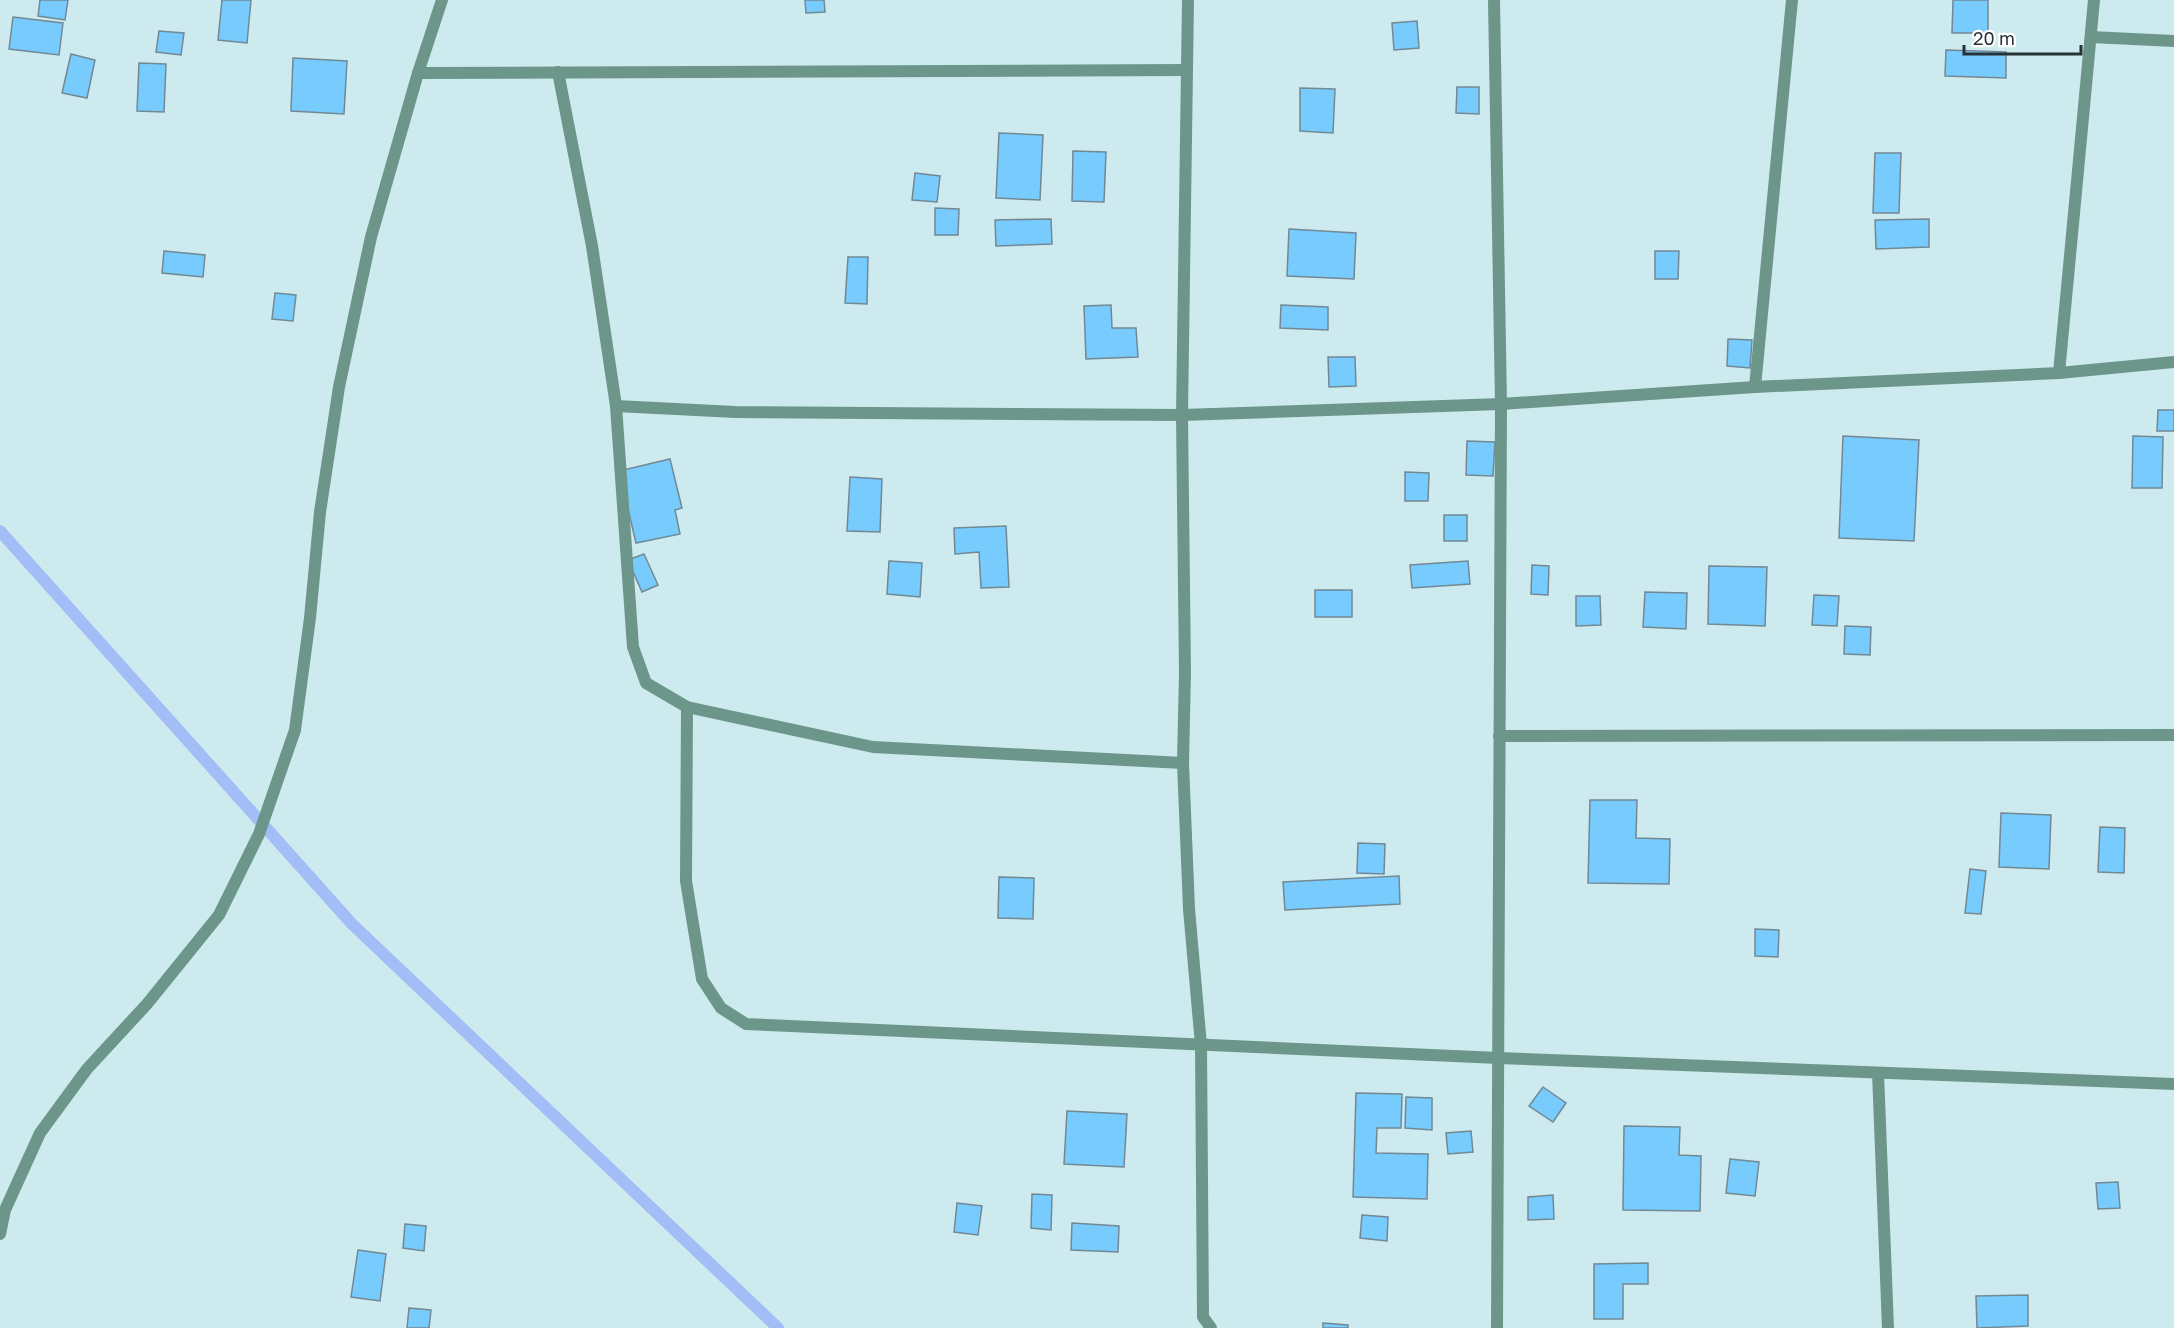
<svg xmlns="http://www.w3.org/2000/svg" width="2174" height="1328" font-family="'Golos Text',sans-serif">
  <rect width="100%" height="100%" fill="#cdebef"/>
  <g fill="none" stroke-linecap="round" stroke-linejoin="round">
    <path stroke="#a3bdf6" stroke-width="12" d="M0 531 352 924 778 1328"/>
  </g>
  <g fill="#77ccfd" stroke="#728895" stroke-width="1.5">
    <path d="M40 0H68L65 20 38 16Z"/>
    <path d="M222 0H251L247 43 218 40Z"/>
    <path d="M805 0H824L825 12 806 13Z"/>
    <path d="M1953 0H1988V33H1952Z"/>
    <path d="M13 17 63 23 59 55 9 49Z"/>
    <path d="M1417 21 1419 48 1394 50 1392 23Z"/>
    <path d="M159 31 184 33 181 55 156 52Z"/>
    <path d="M1946 50 2006 52V78L1945 76Z"/>
    <path d="M71 54 95 60 87 98 62 93Z"/>
    <path d="M293 58 347 61 344 114 291 111Z"/>
    <path d="M139 63 166 64 164 112 137 111Z"/>
    <path d="M1457 87H1479V114L1456 113Z"/>
    <path d="M1300 88 1335 89 1333 133 1300 131Z"/>
    <path d="M999 133 1043 135 1040 200 996 198Z"/>
    <path d="M1073 151 1106 152 1104 202 1072 201Z"/>
    <path d="M1875 153H1901L1899 213H1873Z"/>
    <path d="M915 173 940 176 937 202 912 200Z"/>
    <path d="M935 208 959 209 958 235H935Z"/>
    <path d="M1051 219 1052 244 996 246 995 220Z"/>
    <path d="M1929 219V247L1876 249 1875 220Z"/>
    <path d="M1289 229 1356 233 1354 279 1287 276Z"/>
    <path d="M164 251 205 255 203 277 162 273Z"/>
    <path d="M1655 251H1679L1678 279H1655Z"/>
    <path d="M848 257H868L867 304 845 303Z"/>
    <path d="M275 293 296 295 293 321 272 319Z"/>
    <path d="M1111 305 1112 328H1136L1138 357 1086 359 1084 306Z"/>
    <path d="M1281 305 1328 307V330L1280 328Z"/>
    <path d="M1728 339 1752 340 1750 368 1727 366Z"/>
    <path d="M1328 357H1355L1356 386 1329 387Z"/>
    <path d="M2158 410H2174V431H2157Z"/>
    <path d="M1843 436 1919 440 1914 541 1839 538Z"/>
    <path d="M2133 436 2163 437 2162 488H2132Z"/>
    <path d="M1467 441 1495 442 1493 476 1466 475Z"/>
    <path d="M670 459 682 508 675 510 680 534 636 543 619 471Z"/>
    <path d="M1405 472 1429 473 1428 501H1405Z"/>
    <path d="M850 477 882 479 880 532 847 531Z"/>
    <rect x="1444" y="515" width="23" height="26"/>
    <path d="M1006 526 1009 587 981 588 979 552 955 554 954 528Z"/>
    <path d="M644 554 658 585 642 592 628 560Z"/>
    <path d="M889 561 922 563 920 597 887 594Z"/>
    <path d="M1468 561 1470 584 1412 588 1410 565Z"/>
    <path d="M1532 565 1549 566 1548 595 1531 594Z"/>
    <path d="M1709 566 1767 567 1765 626 1708 624Z"/>
    <rect x="1315" y="590" width="37" height="27"/>
    <path d="M1645 592 1687 593 1686 629 1643 627Z"/>
    <path d="M1814 595 1839 596 1837 626 1812 625Z"/>
    <path d="M1576 596H1600L1601 625 1576 626Z"/>
    <path d="M1845 626 1871 627 1870 655 1844 654Z"/>
    <path d="M1590 800H1637L1636 838 1670 839 1669 884 1588 883Z"/>
    <path d="M2001 813 2051 815 2049 869 1999 867Z"/>
    <path d="M2100 827 2125 828 2124 873 2098 872Z"/>
    <path d="M1358 843 1385 844 1384 874 1357 873Z"/>
    <path d="M1970 869 1986 871 1981 914 1965 913Z"/>
    <path d="M1399 876 1400 904 1285 910 1283 882Z"/>
    <path d="M999 877 1034 878 1033 919 998 918Z"/>
    <path d="M1755 929 1779 930 1778 957 1755 956Z"/>
    <path d="M1543 1087 1566 1103 1553 1122 1529 1106Z"/>
    <path d="M1356 1093 1402 1094 1401 1128H1377L1376 1153 1428 1154 1427 1199 1353 1197Z"/>
    <path d="M1406 1097 1432 1098V1130L1405 1128Z"/>
    <path d="M1067 1111 1127 1114 1124 1167 1064 1164Z"/>
    <path d="M1624 1126 1680 1127 1679 1155 1701 1156 1700 1211 1623 1210Z"/>
    <path d="M1471 1131 1473 1152 1448 1154 1446 1133Z"/>
    <path d="M1730 1159 1759 1162 1755 1196 1726 1193Z"/>
    <path d="M2118 1182 2120 1208 2098 1209 2096 1183Z"/>
    <path d="M1032 1194 1052 1195 1051 1230 1031 1228Z"/>
    <path d="M1553 1195 1554 1219 1528 1220V1197Z"/>
    <path d="M957 1203 982 1206 978 1235 954 1232Z"/>
    <path d="M1362 1215 1388 1217 1387 1241 1360 1238Z"/>
    <path d="M1072 1223 1119 1226 1118 1252 1071 1250Z"/>
    <path d="M405 1224 426 1226 424 1251 403 1248Z"/>
    <path d="M358 1250 386 1254 380 1301 351 1297Z"/>
    <path d="M1648 1263V1284H1623V1319H1594V1264Z"/>
    <path d="M2028 1295V1326L1977 1328 1976 1296Z"/>
    <path d="M409 1308 431 1310 429 1328H407Z"/>
    <path d="M1323 1323 1348 1325V1328H1323Z"/>
  </g>
  <g fill="none" stroke-linecap="round" stroke-linejoin="round">
    <g stroke="#6d968a" stroke-width="12">
      <path d="M1188 0 1182 415 1185 672 1183 763 1189 909 1201 1045 1203 1317 1211 1328"/>
      <path d="M1494 0 1501 404 1497 1328"/>
      <path d="M2091 37 2174 41"/>
      <path d="M558 72 592 246 616 406 633 647 646 683 687 707 873 747 1183 763"/>
      <path d="M418 73 1186 70"/>
      <path d="M2059 373 2094 0"/>
      <path d="M1755 387 1792 0"/>
      <path d="M616 406 735 412 1182 415 1501 404 1755 387 2059 373 2174 362"/>
      <path d="M687 707 686 881 702 979 721 1008 746 1024 1498 1058 2174 1084"/>
      <path d="M1499 736 2174 735"/>
      <path d="M1878 1073 1888 1328"/>
      <path d="M0 1234 5 1210 40 1133 87 1069 147 1004 219 915 259 834 295 730 310 618 320 512 339 387 371 237 418 73 442 0"/>
    </g>
  </g>
  <path d="M1964 45v9h117v-9" fill="none" stroke="#273234" stroke-width="3"/>
  <text x="1973" y="45" font-size="18" fill="#273234" stroke="#ffffff" stroke-width="4.5" paint-order="stroke">20 m</text>
</svg>
